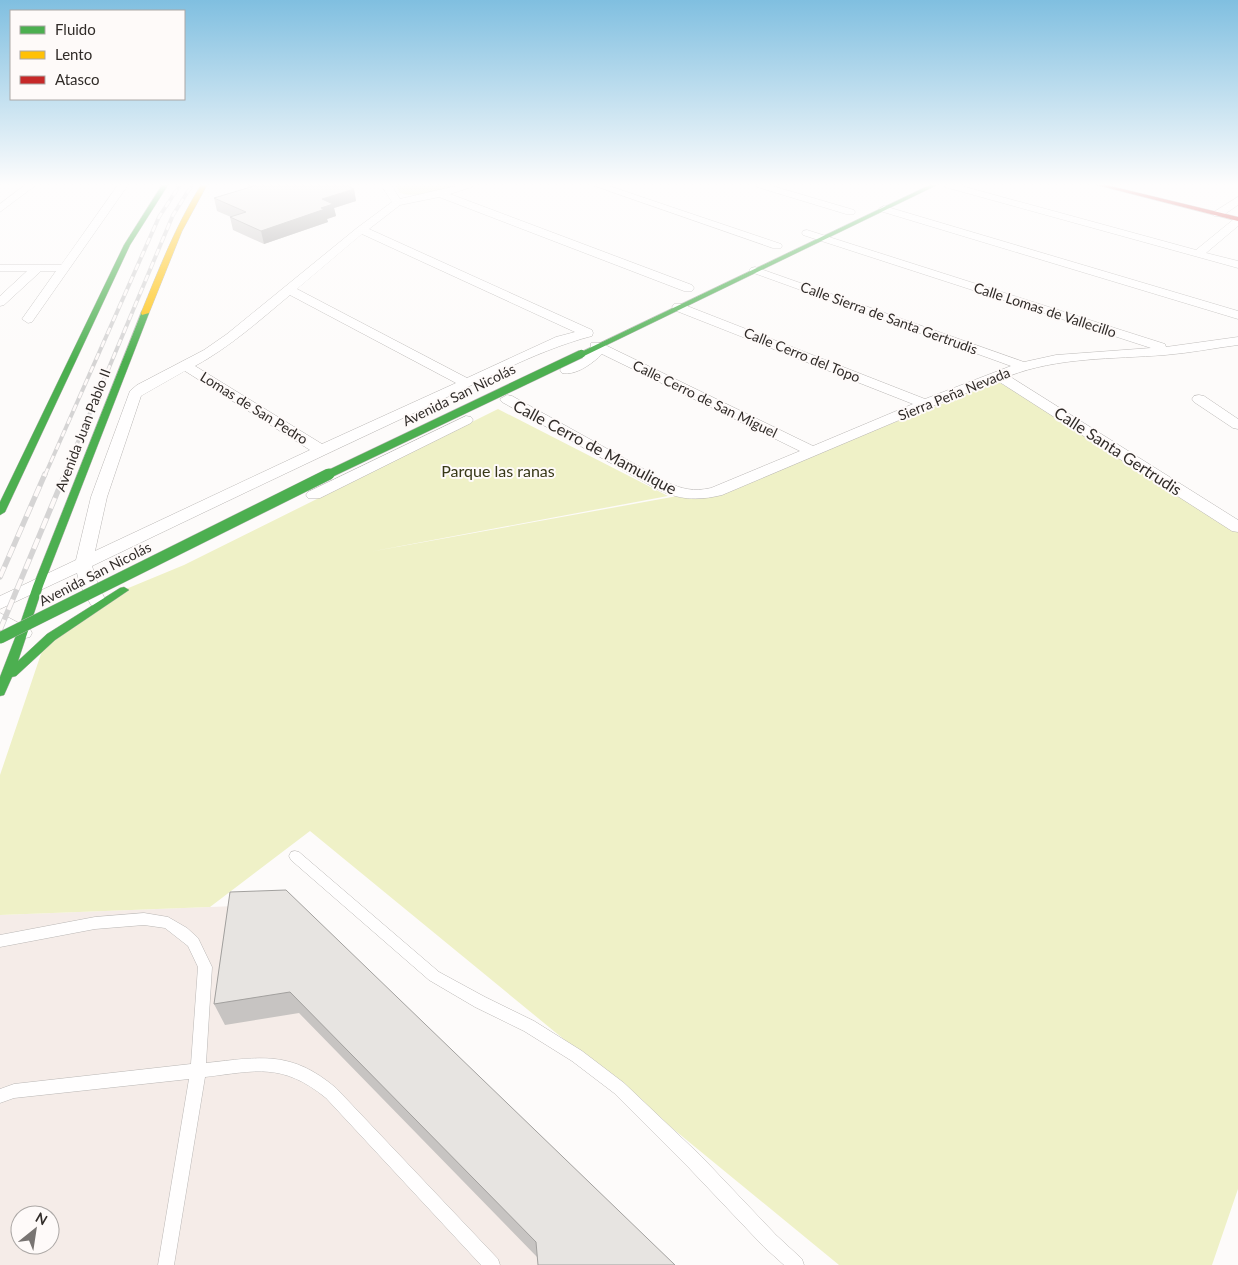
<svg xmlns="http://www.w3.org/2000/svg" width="1238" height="1265" font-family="Lato,sans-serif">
  <rect width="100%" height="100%" fill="#fdfbfa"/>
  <path fill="#f5ece8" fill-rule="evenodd" d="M290 904 671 1265H0V915ZM20 1215H50V1245H20Z"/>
  <g fill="#eff1c7">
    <path d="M395 185H456L428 194 408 195 400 193Z"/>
    <path d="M998 382 1033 401 1238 531V1189L1212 1265H839L310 831 210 907 0 915V775L43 648 97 601 184 565 498 409 668 496 369 552 683 495 716 492Z"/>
  </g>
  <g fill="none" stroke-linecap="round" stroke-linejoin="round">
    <defs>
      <g id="lane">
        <path d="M295 851 299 852 439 972 485 997 534 1021 582 1051 624 1083 701 1156 776 1235 802 1259 804 1265H784L764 1247 689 1168 614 1093 572 1061 524 1031 475 1007 429 980 291 860 289 856 291 852Z"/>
        <path d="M144 913 168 917 187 928 198 938 212 967 206 1063C261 1057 291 1050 336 1088L498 1259 500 1265H481L326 1098C282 1062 256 1071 205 1077L174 1265H158L189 1079 14 1098 0 1103V1089L14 1084 191 1064 198 967 188 946 165 928 144 925 95 929 0 947V935L95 917Z"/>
      </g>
      <g id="street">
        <path d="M25 185H36L0 212V204Z"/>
        <path d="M118 185H128L32 322 28 323 22 319 56 271H41L4 305 0 306V296L27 271H0V265H61Z"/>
        <path d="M381 185H391L400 199 460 185H474L472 187 450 194 692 285 694 288 692 291H684L439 197 400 205 369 229 592 330 593 333 592 336C534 351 472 386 418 411 309 462 200 514 92 566L98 585 106 601 103 605 97 607 91 605 80 585 77 573 0 609V596L76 560 91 497 130 391 137 385 204 350 227 334 357 228 392 202ZM362 234 575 332 556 337 467 378 297 289ZM290 295 456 383 322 444 195 366C230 347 260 320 290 295ZM185 371 310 450 95 551 107 497 141 396Z"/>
        <path d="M592 185H606L781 244 782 246 781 248H773Z"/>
        <path d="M755 185H769L854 210 855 212 854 214H846L757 187Z"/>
        <path d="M943 185H958L1196 250 1234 219 1238 218V226L1206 253 1238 261V268L945 187Z"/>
        <path d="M1238 197V205L1222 216H1214L1213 214 1214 212Z"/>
        <path d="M884 206 1238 311V319L880 211 879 209Z"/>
        <path d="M807 230 1165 344 1166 347 1238 337V345C1214 348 1190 353 1165 355 1113 359 1058 357 1009 376L1238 520V532L1232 531 998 381 930 407 722 495C697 501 678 500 655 488L502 402 500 399 507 395 512 396 667 482C681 489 694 492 711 488L800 451 602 354C593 363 576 376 562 373L560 370 562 367 581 358 590 351 591 343H601L813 446 913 404 674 310 672 307 674 304H682L925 399 1011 366 751 272 749 270 751 268 755 267 1024 362 1056 355 1151 348 803 235 802 233 803 231Z"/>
        <path d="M1199 395 1204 396 1238 419V429L1233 428 1194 402 1192 399 1194 396Z"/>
        <path d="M466 416 471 417 473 420 471 423 320 498H308L306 495 308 492Z"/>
        <path d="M0 613 30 629 32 633 30 637C18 641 10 633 0 627Z"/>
      </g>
      <g id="fast">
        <path d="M162 185H168L130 245 5 512 0 515V502L124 245Z"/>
        <path d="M930 185H937L584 356 577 354Z"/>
        <path d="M142 311 149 313 43 586 18 661 47 634 120 588 124 587 129 590 55 640 16 676 12 677 4 695 0 696V677L17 633 33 586Z"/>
      </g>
      <path id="slow" d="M201 185H207L182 231 149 313 142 315 141 313C159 269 176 225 201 185Z"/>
      <path id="jam" d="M1097 185H1106L1238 217V221Z"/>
    </defs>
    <use href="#lane" stroke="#bab7b5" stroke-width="1"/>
    <use href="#street" stroke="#bab7b5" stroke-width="1"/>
    <use href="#fast" stroke="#bab7b5" stroke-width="1"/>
    <use href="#slow" stroke="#bab7b5" stroke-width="1"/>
    <use href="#jam" stroke="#bab7b5" stroke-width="1"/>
    <use href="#lane" fill="#fffefe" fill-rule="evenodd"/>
    <use href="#street" fill="#fffefe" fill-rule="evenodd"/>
    <use href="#fast" fill="#4caf50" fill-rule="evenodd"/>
    <use href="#slow" fill="#ffc107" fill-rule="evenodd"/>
    <use href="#jam" fill="#c62828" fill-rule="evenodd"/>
    <defs>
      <g id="rail-far1">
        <path d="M45 475 159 217 180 185"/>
        <path d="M64 475 173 215 192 185"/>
      </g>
      <g id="rail">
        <path d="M0 577 45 474"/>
        <path d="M0 630 65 474"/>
      </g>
    </defs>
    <use href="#rail-far1" stroke="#d5d4d4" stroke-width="4"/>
    <use href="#rail" stroke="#d5d4d4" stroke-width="5.5"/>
    <use href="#rail-far1" stroke="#fefaf9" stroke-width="2.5" stroke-dasharray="7" stroke-linecap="butt"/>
    <use href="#rail" stroke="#fefaf9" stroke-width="4" stroke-dasharray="11" stroke-linecap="butt"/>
    <defs>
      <path id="fast-bridge-far1" d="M327 475 581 354"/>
      <path id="fast-bridge" d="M0 638 329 474"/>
    </defs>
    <use href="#fast-bridge-far1" stroke="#bab7b5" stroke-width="9" stroke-linecap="butt"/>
    <use href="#fast-bridge" stroke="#bab7b5" stroke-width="12" stroke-linecap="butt"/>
    <use href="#fast-bridge-far1" stroke="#4caf50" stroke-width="8"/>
    <use href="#fast-bridge" stroke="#4caf50" stroke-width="11"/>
  </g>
  <g fill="#c7c4c2">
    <path d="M247 185H354L349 186 354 189 356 201 334 208 336 216 327 219 328 222 264 244 233 230 230 217H231L217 211 214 198 248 188Z"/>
    <path d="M230 892 675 1265 538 1258 299 1013 225 1025 214 1004Z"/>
  </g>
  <path fill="#a2a09e" d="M354 189 356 201 334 208 336 216 327 219 328 222 264 244 261 231 322 199Z"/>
  <g fill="#e7e4e1" stroke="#a2a09e">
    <path d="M251 185H345L354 189 322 199 333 204 321 208 325 209 261 231 230 217 246 212 214 198 254 186Z"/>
    <path d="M286 890 675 1265H538L536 1242 290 992 214 1004 230 892Z"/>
  </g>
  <linearGradient id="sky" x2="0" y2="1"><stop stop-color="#80bfe0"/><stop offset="0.51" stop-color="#fefdfd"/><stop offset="1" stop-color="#fefdfd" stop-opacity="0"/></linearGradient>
  <rect width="1238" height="362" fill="url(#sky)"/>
  <g text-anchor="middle" stroke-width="4" stroke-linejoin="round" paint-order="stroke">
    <g font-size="14" fill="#312c29" stroke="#fefaf9">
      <text transform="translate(1045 310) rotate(18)" y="5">Calle Lomas de Vallecillo</text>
      <text transform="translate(889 318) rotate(20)" y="5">Calle Sierra de Santa Gertrudis</text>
      <text transform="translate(802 355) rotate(22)" y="5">Calle Cerro del Topo</text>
      <text transform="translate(954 394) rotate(-22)" y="5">Sierra Peña Nevada</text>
      <text transform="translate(459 395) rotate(-26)" y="5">Avenida San Nicolás</text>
      <text transform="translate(705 399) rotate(26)" y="5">Calle Cerro de San Miguel</text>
      <text transform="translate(254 408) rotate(32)" y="5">Lomas de San Pedro</text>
      <text transform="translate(83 430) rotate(-69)" y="5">Avenida Juan Pablo II</text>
      <text transform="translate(95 574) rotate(-27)" y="5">Avenida San Nicolás</text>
    </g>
    <g font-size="16" fill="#312c29" stroke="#fefaf9">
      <text transform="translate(595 447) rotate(28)" y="6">Calle Cerro de Mamulique</text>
      <text transform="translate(1118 451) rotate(33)" y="6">Calle Santa Gertrudis</text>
    </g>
    <g font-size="16" fill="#373817" stroke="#fefaf9">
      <text x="498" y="477">Parque las ranas</text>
    </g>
  </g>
  <rect x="10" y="10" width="175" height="90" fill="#fefaf9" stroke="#aca8a6"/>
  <rect x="20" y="26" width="25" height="8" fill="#4caf50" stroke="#aca8a6"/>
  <text x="55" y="35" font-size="15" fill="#312c29">Fluido</text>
  <rect x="20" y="51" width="25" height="8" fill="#ffc107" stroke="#aca8a6"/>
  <text x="55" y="60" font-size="15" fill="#312c29">Lento</text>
  <rect x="20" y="76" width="25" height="8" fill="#c62828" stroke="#aca8a6"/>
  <text x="55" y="85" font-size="15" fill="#312c29">Atasco</text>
  <g transform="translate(35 1230) rotate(30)"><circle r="24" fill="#fefaf9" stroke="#aca8a6"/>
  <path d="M0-4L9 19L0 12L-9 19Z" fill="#787472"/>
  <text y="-8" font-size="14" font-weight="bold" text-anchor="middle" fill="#312c29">N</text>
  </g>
</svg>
